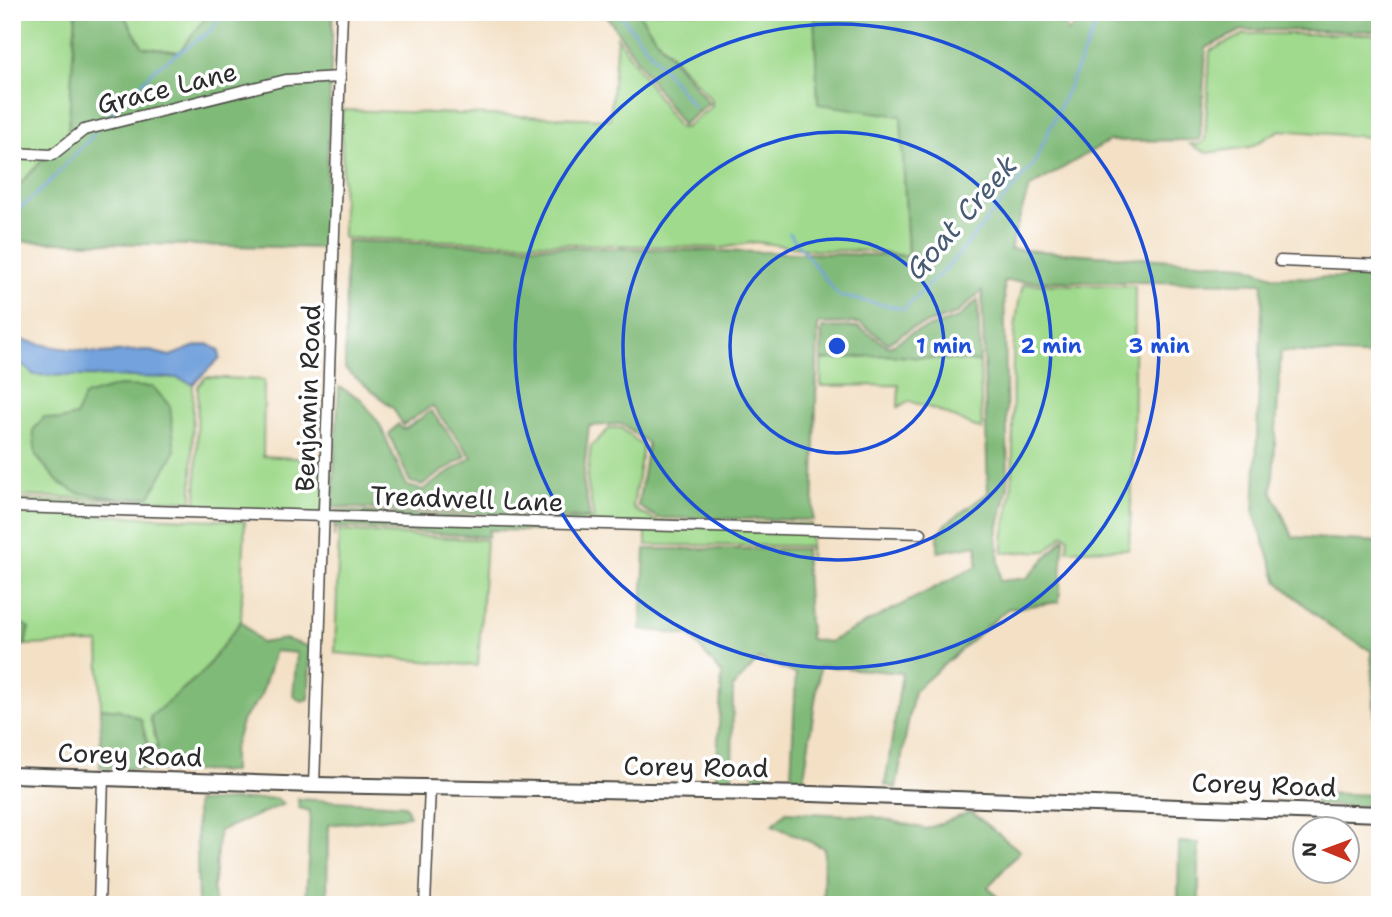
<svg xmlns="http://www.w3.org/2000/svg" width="1392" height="917" font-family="'Shantell Sans',sans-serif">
  <rect width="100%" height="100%" fill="#fff"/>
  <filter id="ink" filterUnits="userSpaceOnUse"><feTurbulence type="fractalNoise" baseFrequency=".0143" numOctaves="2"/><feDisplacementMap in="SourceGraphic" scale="14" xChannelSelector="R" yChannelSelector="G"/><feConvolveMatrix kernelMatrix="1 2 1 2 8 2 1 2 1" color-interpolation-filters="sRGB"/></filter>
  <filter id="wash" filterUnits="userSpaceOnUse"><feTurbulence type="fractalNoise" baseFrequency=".00686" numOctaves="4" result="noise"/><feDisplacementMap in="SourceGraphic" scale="28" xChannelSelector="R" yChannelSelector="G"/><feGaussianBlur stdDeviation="1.57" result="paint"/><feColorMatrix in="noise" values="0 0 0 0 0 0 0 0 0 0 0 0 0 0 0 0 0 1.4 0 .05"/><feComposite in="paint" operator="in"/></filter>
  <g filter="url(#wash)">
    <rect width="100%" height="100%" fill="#f3e0c5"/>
    <g fill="#a0da8d" stroke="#66825c" stroke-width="2">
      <path d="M12 12H76L68 132 12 194Z"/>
      <path d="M122 12H210L180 52 143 48Z"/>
      <path d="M638 12H814L818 103 901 116 908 256 867 251 814 250 756 242 722 248 343 238 342 110 610 119 617 37 679 128H685L712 106V100L654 36Z"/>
      <path d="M1244 34H1380V138L1280 130 1250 147 1207 153 1189 144H1201L1205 140 1210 51Z"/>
      <path d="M1023 284 1135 286 1133 461 1129 549 1067 550 1068 537 1064 534 1046 551 1003 553C1001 528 1011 508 1012 484 1016 418 1006 349 1023 284Z"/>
      <path d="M884 355 980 362 982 430 937 410 909 401 898 407 899 385 821 386V360Z"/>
      <path d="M12 361 177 378 193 384 192 501 12 496Z"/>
      <path d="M206 377 264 380 263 456 330 460 329 509 334 511V515L12 507V500L194 504 196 501 198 386Z"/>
      <path d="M610 428H621L643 446 633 506 635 510 658 522 811 524 810 559 809 548 805 546 646 545V529L551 531 553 520 594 519 587 480 591 446Z"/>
      <path d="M12 512 245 521 241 621 203 672 163 706 158 749 148 746 120 710 101 708 99 643 25 645 29 628 17 621 12 606Z"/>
      <path d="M339 531 486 540 478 666 335 653Z"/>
    </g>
    <g fill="#80ba78" stroke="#567252" stroke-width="2">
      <path d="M76 12H122L143 47 179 52 210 12H333L324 248 12 241V193L68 132Z"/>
      <path d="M604 12H638L654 36 709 103 682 125Z"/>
      <path d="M814 12H1060L1068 32 1079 21 1082 12H1380V31L1242 30 1206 48 1200 140 1109 141 1029 188 1010 249 1244 265 1275 277 1380 278V356L1281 351 1272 492 1293 537 1380 542V807L1316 805 1314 793 1379 795 1371 651 1330 627 1278 582 1254 514 1263 283 1004 281 1008 486 997 535 1000 581 1027 578 1064 538 1059 602 1007 609 914 691 896 788 885 785 902 673 820 666 803 785 755 782 754 772 791 777 796 674 759 659 733 687 732 784 716 777 722 674 690 636 641 629 645 549H805L810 639 829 642 977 566V545L938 552V535L948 522 988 493 982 291 956 314 910 329 888 343 860 323 818 324 813 520 658 518 638 506 648 444 622 424 589 426 583 480 590 518 332 507 339 387 361 399 379 423 407 486 423 490 472 457 432 406 403 425 393 408 345 369 346 241 908 256 901 116 818 104Z"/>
      <path d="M978 300 980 362 884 355 821 360 822 328 859 327 889 347 912 333 958 318Z"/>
      <path d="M118 386 153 387 170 406 175 451 150 496 125 499 78 493 59 483 36 456 33 430 44 417 60 420 76 416 84 396Z"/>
      <path d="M431 411 466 456 422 485 410 482 389 434 398 424 401 428 405 429Z"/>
      <path d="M336 511 553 520 551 531 489 530 488 537 339 527 334 529V538V515Z"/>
      <path d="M12 606 18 621 29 628 25 645 12 647Z"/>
      <path d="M241 621 261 643 285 639 310 647 309 699 301 701 293 696 297 653 275 651 260 698 243 719 233 751V772L100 768 101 708 120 710 141 719 148 746 158 748 150 717 203 672Z"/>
      <path d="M276 798 284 804 219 831 213 891 215 905H198L196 802Z"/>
      <path d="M298 799 405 805 410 816 328 825 327 905H306L310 811 299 808Z"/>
      <path d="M786 812 871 816 926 829 971 812 1020 851 988 887 1005 905H823L824 848 772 825Z"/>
      <path d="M1179 842 1199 843V905H1178Z"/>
    </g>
    <path fill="#73a2dc" stroke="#4f6684" stroke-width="2" d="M12 338 55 347 100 353 146 350 170 356 193 347 208 344 219 350 220 358 193 384 177 378 34 375 18 361H12Z"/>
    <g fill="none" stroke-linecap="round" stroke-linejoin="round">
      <g stroke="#73a2dc" stroke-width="2.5">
        <path d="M618 12 694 107"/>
        <path d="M108 117 156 68 209 32 226 12"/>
        <path d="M12 215 45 187 94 134"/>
        <path d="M789 233 839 296 904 309 953 261 1035 162 1102 12"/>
      </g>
    </g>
  </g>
  <g filter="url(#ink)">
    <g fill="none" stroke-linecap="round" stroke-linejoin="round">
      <defs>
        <g id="street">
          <path d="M12 153 52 155 84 130 286 80 340 77"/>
          <path d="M1280 261 1380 265"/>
          <path d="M12 507 921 533"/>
          <path d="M314 785 342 12"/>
          <path d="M99 905 103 778"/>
          <path d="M425 905 430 787"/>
        </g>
        <path id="secondary" d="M12 775 314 785 812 794 1380 814"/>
      </defs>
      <use href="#street" stroke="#494642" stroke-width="13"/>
      <use href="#secondary" stroke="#494642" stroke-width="18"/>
      <use href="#street" stroke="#fff" stroke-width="10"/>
      <use href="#secondary" stroke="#fff" stroke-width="14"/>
    </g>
  </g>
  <g fill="none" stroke="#1d4ed8" stroke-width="3.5">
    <circle cx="837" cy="346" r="107"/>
    <circle cx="837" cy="346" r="214"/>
    <circle cx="837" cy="346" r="322"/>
  </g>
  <g text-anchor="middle" stroke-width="7" stroke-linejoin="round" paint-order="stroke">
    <g font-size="26" fill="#2b2b2b" stroke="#fff">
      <text transform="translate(167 88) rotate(-14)" y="9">Grace Lane</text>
      <text transform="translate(308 398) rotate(-88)" y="9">Benjamin Road</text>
      <text transform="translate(467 499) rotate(2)" y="9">Treadwell Lane</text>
      <text transform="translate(130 755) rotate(2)" y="9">Corey Road</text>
      <text transform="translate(696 767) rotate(1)" y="9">Corey Road</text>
      <text transform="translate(1264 785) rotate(2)" y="9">Corey Road</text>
    </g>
    <g font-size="28" font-style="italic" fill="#485b72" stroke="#fff">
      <text transform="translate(961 217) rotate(-49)" y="10">Goat Creek</text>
    </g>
  </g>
  <circle cx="837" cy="346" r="10" fill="#1d4ed8" stroke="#fff" stroke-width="3.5"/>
  <g font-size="21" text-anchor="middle" font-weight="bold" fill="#1d4ed8" stroke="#fff" stroke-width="7" stroke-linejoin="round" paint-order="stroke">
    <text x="944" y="353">1 min</text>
    <text x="1051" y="353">2 min</text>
    <text x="1159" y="353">3 min</text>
  </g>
  <rect width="1392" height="917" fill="none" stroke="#fff" stroke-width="42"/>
  <g transform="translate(1326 850) rotate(271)"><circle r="33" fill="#ffffff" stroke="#aaaaaa" stroke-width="2"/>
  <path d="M0-5L12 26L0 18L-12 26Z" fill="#c8321e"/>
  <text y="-10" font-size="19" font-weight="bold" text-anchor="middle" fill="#2b2b2b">N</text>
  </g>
</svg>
